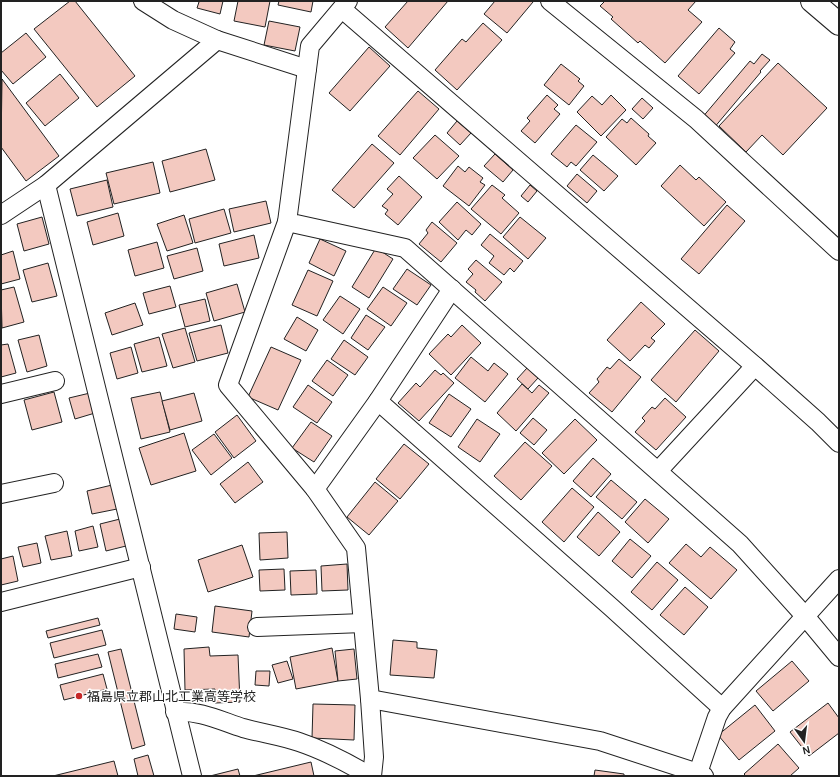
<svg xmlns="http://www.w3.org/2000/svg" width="840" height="777" font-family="Karla,'Noto Sans JP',sans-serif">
  <rect width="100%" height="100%" fill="#fff"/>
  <g fill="#f3c9c0" stroke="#222">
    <path d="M70 1H75L135 76 97 107 34 29Z"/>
    <path d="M197 1H223L220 14 197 8 199 2Z"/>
    <path d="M238 1H270L265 27 234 21Z"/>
    <path d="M279 1H313L311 12 278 5Z"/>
    <path d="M408 1H448L408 48 385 27Z"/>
    <path d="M495 1H533V2L507 33 484 14Z"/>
    <path d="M605 1H696L688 10 702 22 665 63 640 41 638 43 611 19 613 17 600 6Z"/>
    <path d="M269 21 300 27 295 51 264 45Z"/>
    <path d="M483 23 502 40 457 90 435 70 462 39 466 42Z"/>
    <path d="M719 28 735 42 730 49 735 53 699 94 678 76Z"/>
    <path d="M26 33 46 57 13 84 1 70V53Z"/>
    <path d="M369 47 390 66 350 111 329 93Z"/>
    <path d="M762 54 770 60 760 71 761 72 713 129 701 119 750 61 754 64Z"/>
    <path d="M778 63 827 108 783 155 762 135 746 152 719 126Z"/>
    <path d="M561 64 580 79 578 81 584 86 569 105 544 85Z"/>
    <path d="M60 74 79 98 45 126 26 103Z"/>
    <path d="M2 79 59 156 26 181 1 147Z"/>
    <path d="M418 91 439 109 400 155 378 136Z"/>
    <path d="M547 95 558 105 554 109 560 114 535 143 521 131 530 121 527 118Z"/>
    <path d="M611 95 626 110 601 136 577 112 592 96 602 105Z"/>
    <path d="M642 98 653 108 643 119 632 109Z"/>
    <path d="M631 118 649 134 648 136 656 143 636 165 606 137 622 119 627 123Z"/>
    <path d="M457 121 471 133 460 145 447 133Z"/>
    <path d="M576 125 597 142 576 166 571 162 567 167 551 154Z"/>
    <path d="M435 135 459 156 437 179 413 158Z"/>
    <path d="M372 144 394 163 354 208 332 190Z"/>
    <path d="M206 149 215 180 170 192 162 161Z"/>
    <path d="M495 154 513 170 503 182 484 166Z"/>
    <path d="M593 155 618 176 604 191 580 170Z"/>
    <path d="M153 162 160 193 114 204 106 173Z"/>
    <path d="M680 165 696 180 699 177 726 202 704 226 661 186Z"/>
    <path d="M458 166 465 172 469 167 483 178 480 182 485 185 469 206 443 186Z"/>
    <path d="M577 174 597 191 587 203 567 186Z"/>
    <path d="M399 176 422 197 398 225 385 214 388 210 382 206 393 194 387 189Z"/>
    <path d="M107 180 113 207 77 216 70 189Z"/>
    <path d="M492 185 505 195 502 198 519 213 501 234 471 209Z"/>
    <path d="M530 185 537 191 528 202 521 196Z"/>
    <path d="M266 201 271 223 234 232 229 209Z"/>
    <path d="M457 202 481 224 472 235 466 230 458 240 439 222Z"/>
    <path d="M727 205 745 221 699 274 681 259Z"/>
    <path d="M224 209 231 233 195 243 189 219Z"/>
    <path d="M118 213 124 236 93 245 87 222Z"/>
    <path d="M184 215 193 243 167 251 157 224Z"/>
    <path d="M42 217 49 244 24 251 17 224Z"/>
    <path d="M520 217 546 238 528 259 503 237Z"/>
    <path d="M432 222 457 243 441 262 419 244 428 233 426 230Z"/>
    <path d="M490 234 523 261 514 272 510 268 504 275 489 263 494 256 481 245Z"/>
    <path d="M254 235 259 258 224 266 219 244Z"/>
    <path d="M320 239 346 251 334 276 309 263Z"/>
    <path d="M157 242 164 268 135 276 128 250Z"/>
    <path d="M197 248 203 271 174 279 167 256Z"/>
    <path d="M376 248 393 259 369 298 352 287Z"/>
    <path d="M13 251 20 279 1 284V255Z"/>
    <path d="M476 260 502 282 485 301 475 292 476 290 466 282 473 274 468 269Z"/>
    <path d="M48 263 57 296 32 302 23 270Z"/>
    <path d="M407 269 431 285 417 305 393 289Z"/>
    <path d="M308 270 333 281 317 316 292 305Z"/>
    <path d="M237 284 245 312 214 321 206 293Z"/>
    <path d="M170 286 176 307 149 314 143 293Z"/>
    <path d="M14 287 24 322 2 328 1 290Z"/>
    <path d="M383 287 407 303 391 326 367 309Z"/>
    <path d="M340 296 360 309 343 334 323 320Z"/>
    <path d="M205 299 210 321 185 327 179 305Z"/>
    <path d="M641 302 665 324 651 338 655 341 649 348 645 345 630 361 607 340Z"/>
    <path d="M135 303 143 325 112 335 105 313Z"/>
    <path d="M366 315 385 327 368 350 351 338Z"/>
    <path d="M297 317 318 330 306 351 284 339Z"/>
    <path d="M221 325 228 353 197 361 189 333Z"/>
    <path d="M462 325 481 343 451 375 429 354 448 334 451 337Z"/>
    <path d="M185 328 195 362 173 368 162 334Z"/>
    <path d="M695 330 719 351 676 402 651 380Z"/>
    <path d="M39 335 47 366 27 372 18 340Z"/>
    <path d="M159 337 167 366 142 372 134 344Z"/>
    <path d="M344 340 368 357 355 375 331 359Z"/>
    <path d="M8 344 16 373 1 377V345Z"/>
    <path d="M131 347 138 373 117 379 110 353Z"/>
    <path d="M271 347 301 360 278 410 248 397Z"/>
    <path d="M471 357 488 371 494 363 508 374 485 402 455 378Z"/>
    <path d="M619 359 641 377 612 412 589 393 599 382 597 379 607 367 610 369Z"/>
    <path d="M327 360 348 375 333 396 312 381Z"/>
    <path d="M527 368 538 378 528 389 517 379Z"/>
    <path d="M435 370 441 375 443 373 454 383 419 421 398 403 416 383 420 387Z"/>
    <path d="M522 384 532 393 539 385 549 393 516 431 497 413Z"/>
    <path d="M308 385 332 402 317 423 293 407Z"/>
    <path d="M54 392 62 422 32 430 24 400Z"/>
    <path d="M160 392 170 432 141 439 131 398Z"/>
    <path d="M90 393 95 413 75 419 69 398Z"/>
    <path d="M194 393 202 421 170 430 162 401Z"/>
    <path d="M449 394 471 409 451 437 429 423Z"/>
    <path d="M665 398 686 417 656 450 635 432 645 421 642 418 652 407 655 409Z"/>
    <path d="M237 415 256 441 234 458 215 432Z"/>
    <path d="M533 418 547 430 534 445 520 433Z"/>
    <path d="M477 419 500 434 480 462 458 447Z"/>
    <path d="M575 419 597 440 564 474 542 453Z"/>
    <path d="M311 422 332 436 314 462 292 448Z"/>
    <path d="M184 433 196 471 151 485 139 448Z"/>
    <path d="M214 434 232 458 211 475 192 450Z"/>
    <path d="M525 442 552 466 521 500 494 476Z"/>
    <path d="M404 444 429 464 400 499 376 479Z"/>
    <path d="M593 458 611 474 591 497 573 481Z"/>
    <path d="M248 462 263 482 235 503 220 484Z"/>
    <path d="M611 480 637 502 622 519 596 497Z"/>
    <path d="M375 482 398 501 369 535 347 517Z"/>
    <path d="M112 485 117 509 92 514 87 491Z"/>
    <path d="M572 488 594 507 564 542 542 522Z"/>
    <path d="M645 499 669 519 648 543 625 522Z"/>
    <path d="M598 512 620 532 599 556 577 537Z"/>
    <path d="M120 519 126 546 106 551 100 524Z"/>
    <path d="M93 526 98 547 79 551 75 531Z"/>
    <path d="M67 531 72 556 51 560 45 536Z"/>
    <path d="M287 532 288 558 260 560 259 533Z"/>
    <path d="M630 539 651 556 632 578 612 561Z"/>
    <path d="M37 543 41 563 23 567 18 547Z"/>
    <path d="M686 544 701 557 710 547 737 570 711 599 669 563Z"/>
    <path d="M242 545 253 577 208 592 198 560Z"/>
    <path d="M13 556 18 581 1 585V559Z"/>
    <path d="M657 562 678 580 652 610 631 592Z"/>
    <path d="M347 564 348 590 322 591 321 566Z"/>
    <path d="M284 569 285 590 260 591 259 570Z"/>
    <path d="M316 570 317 594 291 595 290 571Z"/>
    <path d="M685 587 708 607 684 635 660 615Z"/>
    <path d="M215 606 252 611 249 637 212 632Z"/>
    <path d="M176 614 197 617 195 632 174 629Z"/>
    <path d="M98 618 100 625 48 638 46 631Z"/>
    <path d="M102 630 106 645 54 658 50 643Z"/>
    <path d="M393 640 417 642V648L437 650 434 678 390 675Z"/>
    <path d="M209 647 210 656 238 655 240 702 215 703V689L185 690 184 649Z"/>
    <path d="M332 648 338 681 296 689 290 657Z"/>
    <path d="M121 649 145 745 132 749 108 652Z"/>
    <path d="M354 649 357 679 338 681 335 651Z"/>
    <path d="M98 654 102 667 58 678 55 664Z"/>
    <path d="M287 661 293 679 278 683 272 665Z"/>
    <path d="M792 661 809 681 773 711 756 691Z"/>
    <path d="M256 671H270L269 686 255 685Z"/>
    <path d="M103 674 107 689 64 700 60 685Z"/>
    <path d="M828 703 839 718V733L809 756 790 732Z"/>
    <path d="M313 704 355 705 354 740 312 738Z"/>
    <path d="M755 705 775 731 739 760 718 735Z"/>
    <path d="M778 744 799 768 790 776H746L744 774Z"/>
    <path d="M148 755 154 776H138L134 759Z"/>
    <path d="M114 761 118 776H53Z"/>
    <path d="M311 762 314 776H253Z"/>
    <path d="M238 769 240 776H210Z"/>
    <path d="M595 770 624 774V776H594Z"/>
  </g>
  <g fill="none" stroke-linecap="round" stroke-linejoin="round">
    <defs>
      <g id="minor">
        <path d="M143 1 173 20 217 40 307 69"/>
        <path d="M348 1 310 46 287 222 405 248 740 544 805 616 839 657"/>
        <path d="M550 1 696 119 839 251"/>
        <path d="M342 9 755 366 818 422 839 443"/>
        <path d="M46 185 192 776"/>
        <path d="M1 215 46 185 217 40"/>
        <path d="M287 222 228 385 315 489 356 548 370 699 374 757 372 776"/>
        <path d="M1 394 55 381"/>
        <path d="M378 401 612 608 722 708"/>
        <path d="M658 471 755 366"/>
        <path d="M315 489 378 401 452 289"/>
        <path d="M1 494 54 483"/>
        <path d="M1 602 141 567"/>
        <path d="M257 627 363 623"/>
        <path d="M370 699 600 741 698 773 704 776"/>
        <path d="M175 712C199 710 221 721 243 728 261 733 281 736 299 742 323 750 348 763 370 776"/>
        <path d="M698 773 717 717 722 708 839 579"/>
      </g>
      <path id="tertiary" d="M812 1 839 24"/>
    </defs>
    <use href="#minor" stroke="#222" stroke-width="20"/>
    <use href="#tertiary" stroke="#222" stroke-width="24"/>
    <use href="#minor" stroke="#fff" stroke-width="18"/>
    <use href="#tertiary" stroke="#fff" stroke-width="22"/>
  </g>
  <circle fill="#c62828" stroke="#fff" stroke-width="1.5" cx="79" cy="696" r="4"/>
  <g text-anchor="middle" stroke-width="3" stroke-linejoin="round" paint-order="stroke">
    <g font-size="13" fill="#222" stroke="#fff" text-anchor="start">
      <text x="87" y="701">福島県立郡山北工業高等学校</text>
    </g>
  </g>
  <rect width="840" height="777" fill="none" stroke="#222222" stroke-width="4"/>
  <g transform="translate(804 741) rotate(166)" stroke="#ffffff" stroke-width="3" paint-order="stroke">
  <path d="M0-3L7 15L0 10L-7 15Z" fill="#222222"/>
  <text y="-6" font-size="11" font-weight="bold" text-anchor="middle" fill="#222222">N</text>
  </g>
</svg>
